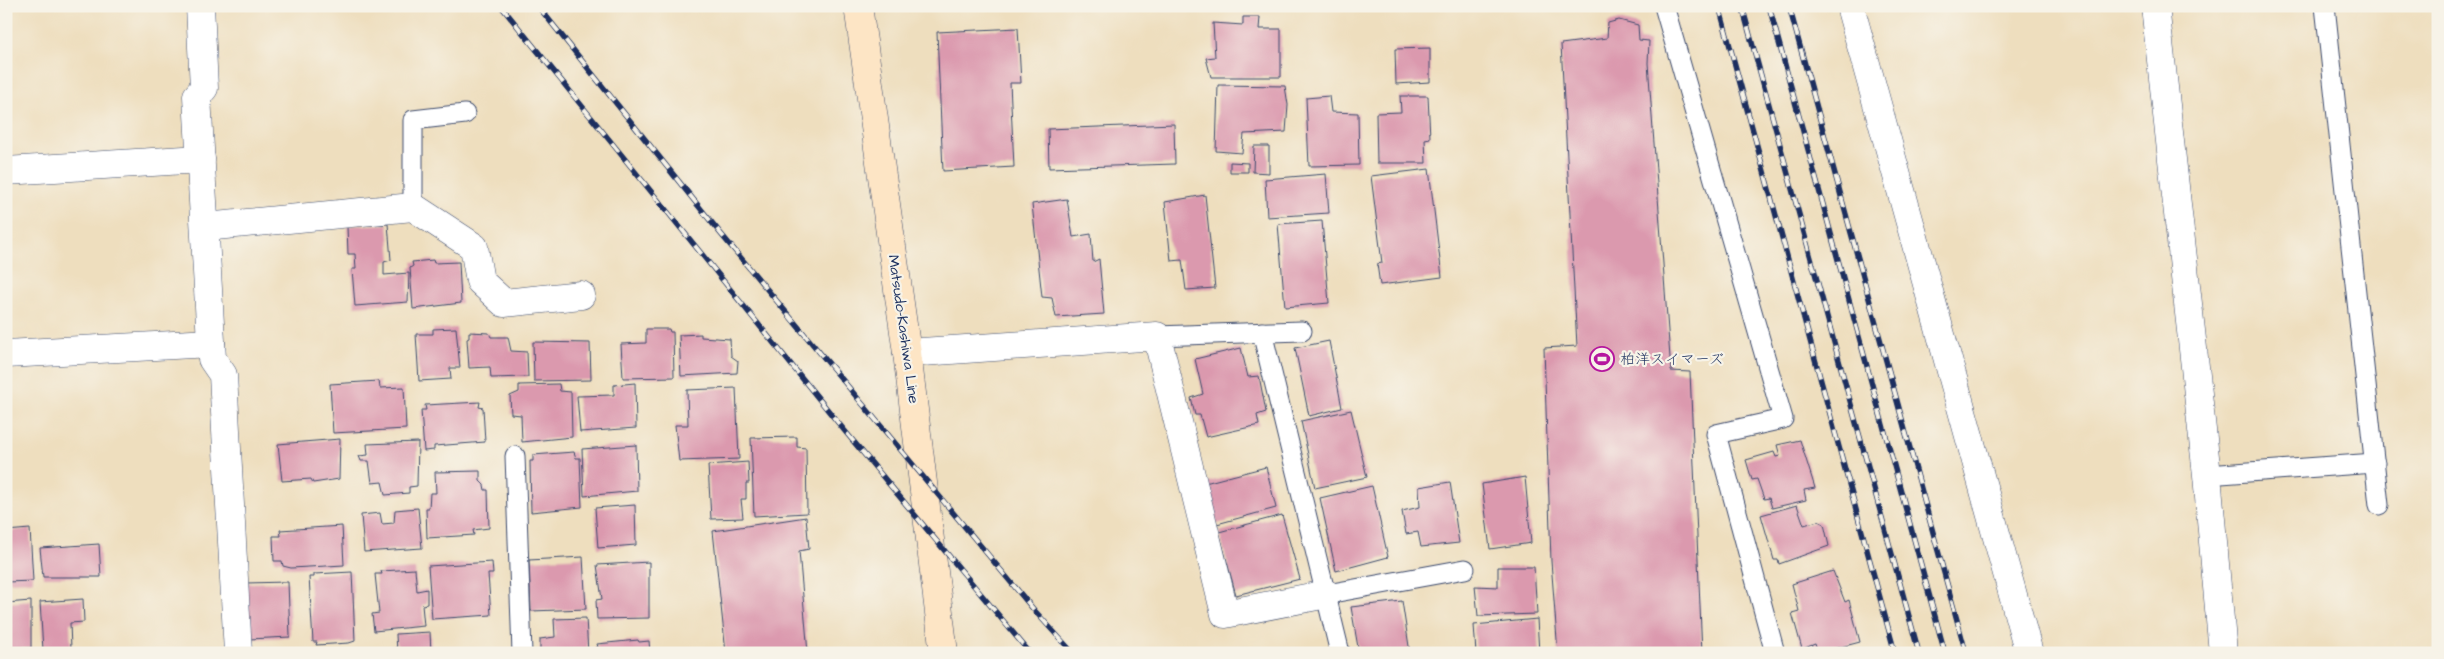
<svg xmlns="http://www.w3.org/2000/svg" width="2444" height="659" font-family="'Architects Daughter','Klee One',sans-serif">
  <rect width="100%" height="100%" fill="#f7f3e8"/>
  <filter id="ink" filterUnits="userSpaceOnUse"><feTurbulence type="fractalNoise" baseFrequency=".02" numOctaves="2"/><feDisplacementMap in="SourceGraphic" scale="10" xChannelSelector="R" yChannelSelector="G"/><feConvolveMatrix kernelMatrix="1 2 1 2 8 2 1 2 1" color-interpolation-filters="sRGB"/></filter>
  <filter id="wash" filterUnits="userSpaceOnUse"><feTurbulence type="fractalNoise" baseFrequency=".0096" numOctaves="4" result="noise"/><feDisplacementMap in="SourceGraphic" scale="20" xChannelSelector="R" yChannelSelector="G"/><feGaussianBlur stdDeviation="1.12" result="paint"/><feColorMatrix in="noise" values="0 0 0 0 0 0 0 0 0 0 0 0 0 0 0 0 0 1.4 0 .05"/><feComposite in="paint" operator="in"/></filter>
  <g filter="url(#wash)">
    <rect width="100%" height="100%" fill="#eedebe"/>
    <g id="blocks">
      <g fill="#db99ae">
        <path d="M1243 17H1260L1259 29H1281V77H1211L1206 58 1215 57 1213 23 1243 25Z"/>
        <path d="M1619 20 1638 25 1639 40 1649 41 1648 63 1671 371 1690 372 1702 653H1558L1551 561 1544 348 1577 346 1561 44 1607 38 1608 23Z"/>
        <path d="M1018 28 1021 83H1010L1014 167 943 171 937 32Z"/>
        <path d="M1430 48V82L1396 84 1395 49Z"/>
        <path d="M1218 85 1285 86 1288 105 1286 132 1244 134 1242 153 1216 151Z"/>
        <path d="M1329 96 1331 112 1358 113 1359 165 1309 166 1306 98Z"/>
        <path d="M1400 96H1428L1430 138 1425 139 1426 163H1377L1376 113 1401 112Z"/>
        <path d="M1174 124 1175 164 1049 168 1048 129Z"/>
        <path d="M1254 146H1269V173L1253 172Z"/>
        <path d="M1230 162 1248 163V172H1230Z"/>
        <path d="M1429 169 1442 277 1380 285 1377 264 1382 263 1371 176Z"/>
        <path d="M1326 174 1329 213 1267 217 1265 179Z"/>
        <path d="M1205 195 1215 288 1186 290 1182 260 1171 261 1165 202Z"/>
        <path d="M1067 199 1073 237 1091 234 1093 262 1099 259 1104 314 1056 317 1052 298 1042 297 1032 204Z"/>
        <path d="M1322 221 1329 303 1285 307 1278 224Z"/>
        <path d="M388 224 391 260 384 262V275L409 273 408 302 355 306 352 269H356L355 254H348L347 226Z"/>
        <path d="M433 260 434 263 459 262 461 303 413 309 410 268 413 266 412 262Z"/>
        <path d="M456 328 460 368H450L451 379 419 381 416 334H433V329Z"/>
        <path d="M646 329H669L670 332H673L674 377 623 378 621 344 646 343Z"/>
        <path d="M469 332 489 333 491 337H508L511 351 527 352 528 377 491 378 490 367 469 368 467 339 469 338Z"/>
        <path d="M701 334V337L730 339 731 356 738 361 737 373 681 376 679 335Z"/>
        <path d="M1329 341 1342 408 1309 416 1295 348Z"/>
        <path d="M533 342 590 343 591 380 534 381Z"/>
        <path d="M1241 348 1248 377 1259 376 1266 412 1257 415 1259 425 1206 437 1200 415H1195L1191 398 1203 394 1195 359Z"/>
        <path d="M379 381 380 388 404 387 406 429 333 433 330 384Z"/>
        <path d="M635 383 636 428 580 432 577 396 614 395V385Z"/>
        <path d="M559 384 560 391 571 392 572 437 522 442 521 415 511 414 510 396 519 392V385Z"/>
        <path d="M736 388 739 459 679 461 675 425H688L687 390Z"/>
        <path d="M480 402 479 407 483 408 485 442 434 446V450L424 451 421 410H426L425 405Z"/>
        <path d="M1351 410 1367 477 1315 488 1301 421Z"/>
        <path d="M797 437V447L806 448 807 513 754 516 751 438Z"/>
        <path d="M340 439 339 479 313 483 311 479 282 481 278 444Z"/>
        <path d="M1800 440 1815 488 1804 490 1806 500 1772 508 1769 498 1764 499 1757 479 1752 480 1746 460 1774 452 1776 457 1780 456 1777 445Z"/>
        <path d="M418 442 417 486 409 487V493L385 495 382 482 372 483 369 461H361L359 456 368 455 367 444Z"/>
        <path d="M636 445 637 491 584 496 582 449Z"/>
        <path d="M574 452 576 458H580L582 507 531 512 530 461H533V455Z"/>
        <path d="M748 462 749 483H746V499H741L743 518 711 519 708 465Z"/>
        <path d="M1266 467 1276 508 1217 524 1205 483Z"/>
        <path d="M480 471V481L484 485 485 490H488L489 528 473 530 474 535 427 538 426 508H429L430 493H436L435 472Z"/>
        <path d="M1525 477 1531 543 1490 549 1482 484Z"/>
        <path d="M1450 482 1459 543 1421 547 1418 532 1406 534 1402 511 1420 507 1419 487Z"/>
        <path d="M1372 486 1388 557 1336 571 1320 498Z"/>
        <path d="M635 505 636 545 598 548 595 508Z"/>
        <path d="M1797 505 1804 525 1818 521 1824 524 1829 546 1779 564 1778 560H1774L1761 515Z"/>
        <path d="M418 508 422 548 364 552 361 515 380 513 382 524 394 523 395 510Z"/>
        <path d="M1282 515 1300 579 1236 595 1219 532Z"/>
        <path d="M806 517 809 549 799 551 808 653H726L713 531Z"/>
        <path d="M342 526 344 565 291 568 283 566 282 561H274L273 536H281L280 530Z"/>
        <path d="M30 529 33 581 6 582V531Z"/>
        <path d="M99 544 101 577H43L40 548Z"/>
        <path d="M583 557 586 609 531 611 529 560Z"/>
        <path d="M492 562 493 574H488L491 615 432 619 428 566Z"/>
        <path d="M649 562V618L597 619 596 600 602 599 597 565Z"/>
        <path d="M1498 567H1534L1537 614 1478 616 1475 586 1498 587Z"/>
        <path d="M415 569 417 591 427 589V604L422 605 424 626 374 631 372 614 379 613 375 574H382L381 571Z"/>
        <path d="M1833 571 1845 602 1849 600 1860 642 1818 653 1815 644 1802 649 1792 613 1799 611 1792 584Z"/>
        <path d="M352 572 355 641 349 643 316 645 317 642H313L309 577H314V574Z"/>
        <path d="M288 582 290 637 249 639 246 583Z"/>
        <path d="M83 599 84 622 70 623 71 649 43 650 40 602Z"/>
        <path d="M31 601V648L6 650V603Z"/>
        <path d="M1402 601 1410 653H1359L1351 607Z"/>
        <path d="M586 618 588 653H540V639L555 637 554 619Z"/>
        <path d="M1537 619 1539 653H1476L1474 625Z"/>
        <path d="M430 632 431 653H397L396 634Z"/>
        <path d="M638 640 639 642 649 641 650 653H596L595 648 598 647 597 644Z"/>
      </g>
    </g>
  </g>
  <g filter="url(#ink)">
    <use href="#blocks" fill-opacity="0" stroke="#3b496c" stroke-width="1"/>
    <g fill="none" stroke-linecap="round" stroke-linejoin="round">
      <defs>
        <g id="service">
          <path d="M1664 6 1783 419 1716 434 1775 653"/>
          <path d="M2325 6 2379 505"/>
          <path d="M413 207V120L465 114"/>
          <path d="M1262 332 1340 653"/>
          <path d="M1157 336 1302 331"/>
          <path d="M515 456 522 653"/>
          <path d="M2207 475 2375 463"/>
          <path d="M1327 594 1465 569"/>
        </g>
        <g id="minor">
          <path d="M200 6 204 88 197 96 212 359 223 375 238 653"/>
          <path d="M1850 6 2029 653"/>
          <path d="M2155 6 2207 475 2223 653"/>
          <path d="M6 171 201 159"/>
          <path d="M205 227 413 207 474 247 480 281 504 303 581 295"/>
          <path d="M907 353 1157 336 1225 614 1327 594"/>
          <path d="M6 354 211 343"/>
        </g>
        <path id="secondary" d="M858 6 907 353 944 653"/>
      </defs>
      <use href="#service" stroke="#3b496c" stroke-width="21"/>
      <use href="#minor" stroke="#3b496c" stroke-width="29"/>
      <use href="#secondary" stroke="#3b496c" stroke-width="29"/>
      <use href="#service" stroke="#fff" stroke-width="19"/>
      <use href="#minor" stroke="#fff" stroke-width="28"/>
      <use href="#secondary" stroke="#fde5c5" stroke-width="28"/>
      <defs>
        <g id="rail">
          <path d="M501 6 844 430 1030 653"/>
          <path d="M538 6 721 234 1034 610 1073 653"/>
          <path d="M1719 6 1895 653"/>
          <path d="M1742 6 1919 653"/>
          <path d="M1769 6 1945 653"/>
          <path d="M1789 6 1966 653"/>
        </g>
      </defs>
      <use href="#rail" stroke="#1b2f5e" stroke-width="5.5"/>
      <use href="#rail" stroke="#f7f3e8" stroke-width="4" stroke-dasharray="11" stroke-linecap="butt"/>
    </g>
  </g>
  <defs>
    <symbol id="stadium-ring" viewBox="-11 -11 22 22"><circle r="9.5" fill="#f7f3e8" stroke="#b5179e" stroke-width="1.5"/><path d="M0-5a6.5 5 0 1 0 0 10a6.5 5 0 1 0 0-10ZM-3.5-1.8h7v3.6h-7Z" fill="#b5179e"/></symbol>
  </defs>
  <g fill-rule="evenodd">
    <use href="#stadium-ring" x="1588" y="345" width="28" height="28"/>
  </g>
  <g text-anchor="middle" stroke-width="4.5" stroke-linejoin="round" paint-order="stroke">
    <g font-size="15" fill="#1b2f5e" stroke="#f7f3e8">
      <text transform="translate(904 329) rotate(82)" y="5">Matsudo-Kashiwa Line</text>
    </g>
    <g font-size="15" fill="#1b2f5e" stroke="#f7f3e8" text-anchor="start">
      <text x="1620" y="364">柏洋スイマーズ</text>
    </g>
  </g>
  <rect width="2444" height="659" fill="none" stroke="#f7f3e8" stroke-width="25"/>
</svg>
